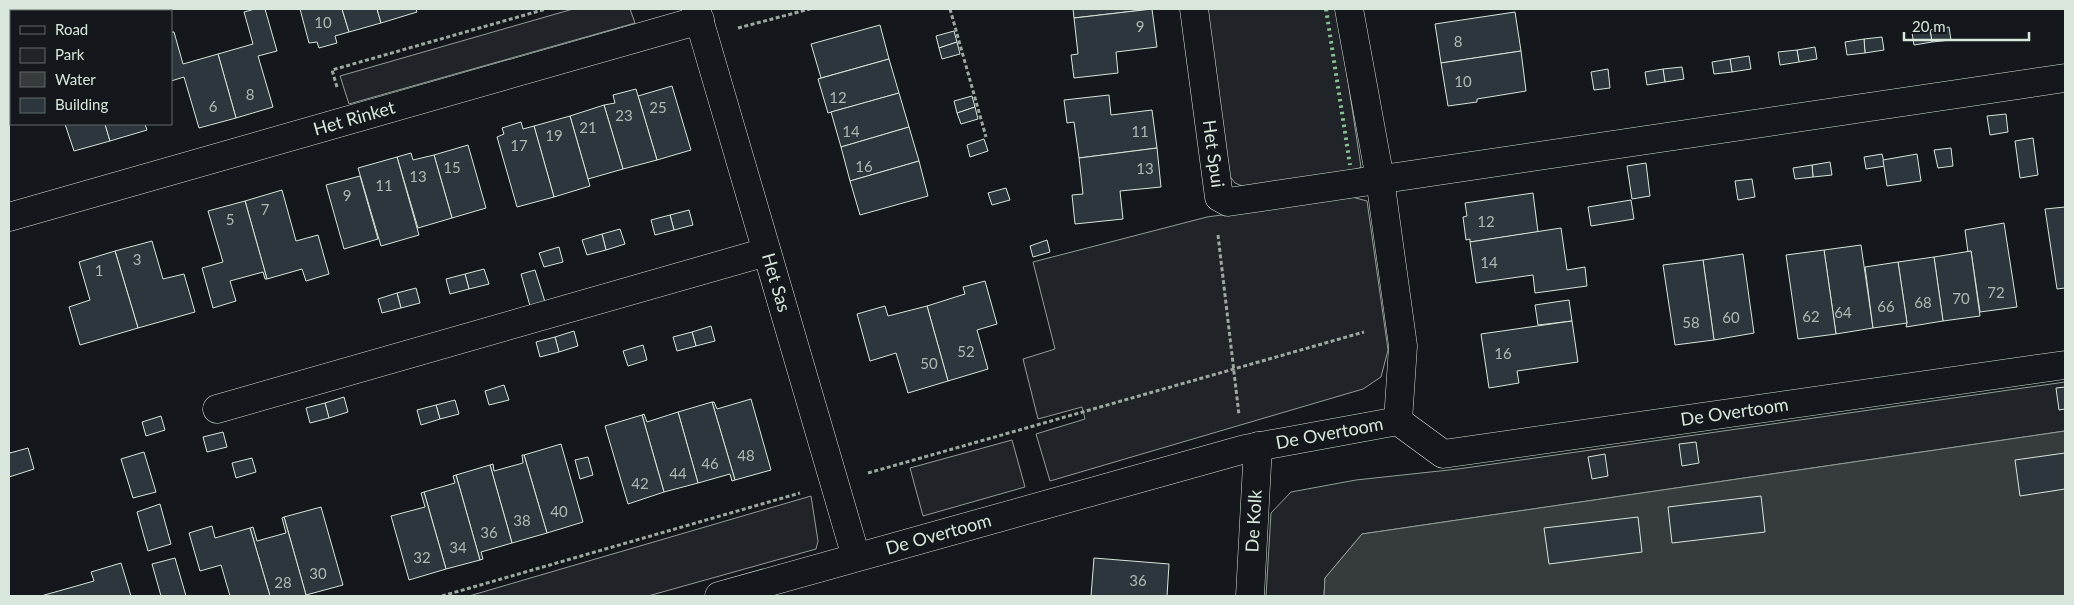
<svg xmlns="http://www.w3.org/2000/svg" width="2074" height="605" font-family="Lato,sans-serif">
  <rect width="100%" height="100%" fill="#14181c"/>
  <g fill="#202428" stroke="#939e99">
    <path d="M573 9H630L635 23 349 104 340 76Z"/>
    <path d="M1206 9H1337L1361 167 1344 176 1249 189 1235 183 1226 171Z"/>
    <path d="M1352 197 1367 201 1388 350 1381 377 1363 389 1050 481 1036 434 1085 419 1082 407 1038 419 1023 359 1055 349 1033 262 1207 217Z"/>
    <path d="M2065 382V431L1362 534 1325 578 1324 596H1266L1271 513 1291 492 1356 480 1458 469Z"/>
    <path d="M1012 440 1025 487 923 516 910 468Z"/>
    <path d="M811 496 818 541 816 549 648 596H469Z"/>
  </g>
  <path fill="#363b3e" stroke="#939e99" d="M2065 431V596H1324L1325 578 1362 534Z"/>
  <g fill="#2c363c" stroke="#d8e6dc">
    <path d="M255 9H265L277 51 258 56 273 107 236 118 218 54 253 44 244 12Z"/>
    <path d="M300 9H342L349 32 335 36 337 43 319 48 317 42 309 43Z"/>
    <path d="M342 9H377L381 23 349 32Z"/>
    <path d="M377 9H416L417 12 381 23Z"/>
    <path d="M1073 9H1152L1074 18Z"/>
    <path d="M1152 9 1157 47 1116 52 1118 73 1074 78 1071 55 1078 54 1074 18Z"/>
    <path d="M1515 12 1521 51 1441 63 1435 24Z"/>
    <path d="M880 25 889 59 821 78 811 44Z"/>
    <path d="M1949 27 1951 40 1932 42 1930 30Z"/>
    <path d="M1930 30 1932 42 1914 45 1912 33Z"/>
    <path d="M954 31 957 42 939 48 936 36Z"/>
    <path d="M171 32H174L183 64 218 54 236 118 199 128 184 77 171 81Z"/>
    <path d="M1882 37 1884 50 1865 53 1864 39Z"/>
    <path d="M1864 39 1865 53 1847 55 1845 42Z"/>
    <path d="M957 42 960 54 942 59 939 48Z"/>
    <path d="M1815 47 1817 59 1799 62 1797 50Z"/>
    <path d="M1797 50 1799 62 1780 65 1778 52Z"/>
    <path d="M1521 51 1526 91 1477 99V102L1448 106 1441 63Z"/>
    <path d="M1749 56 1751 69 1732 72 1730 59Z"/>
    <path d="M889 59 899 93 828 113 818 79Z"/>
    <path d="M1730 59 1732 72 1714 74 1712 62Z"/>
    <path d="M1682 67 1684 79 1665 82 1663 69Z"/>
    <path d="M1608 69 1610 88 1594 90 1591 72Z"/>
    <path d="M1663 69 1665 82 1647 85 1645 72Z"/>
    <path d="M672 86 691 150 657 160 638 96Z"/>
    <path d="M636 89 657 160 623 169 604 105 615 103 613 95Z"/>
    <path d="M899 93 909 127 841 147 831 112Z"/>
    <path d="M1109 95 1111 115 1152 110 1157 148 1079 158 1074 122 1067 123 1064 100Z"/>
    <path d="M972 96 975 107 957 113 954 101Z"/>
    <path d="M604 105 623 169 588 179 570 116Z"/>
    <path d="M975 107 978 119 961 124 957 113Z"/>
    <path d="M2006 114 2008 132 1990 135 1987 116Z"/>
    <path d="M570 116 590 186 554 197 534 126Z"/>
    <path d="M521 122 523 129 534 126 554 197 517 207 497 137 504 134 502 128Z"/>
    <path d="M65 124H105L110 141 74 151Z"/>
    <path d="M105 124H145L147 130 110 141Z"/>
    <path d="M909 127 919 161 850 181 841 147Z"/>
    <path d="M2033 138 2038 175 2020 178 2015 141Z"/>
    <path d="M984 139 988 151 970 157 967 145Z"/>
    <path d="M468 145 486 208 452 218 434 155Z"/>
    <path d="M1157 148 1161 187 1120 191 1123 219 1075 224 1072 195 1083 194 1079 158Z"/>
    <path d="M1951 148 1953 166 1938 168 1934 150Z"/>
    <path d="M411 153 413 160 434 155 452 218 418 228 397 157Z"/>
    <path d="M1882 154 1885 166 1866 169 1864 157Z"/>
    <path d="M1917 154 1921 181 1887 186 1883 160Z"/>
    <path d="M397 157 419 235 381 246 358 168Z"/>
    <path d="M919 161 928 196 860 215 850 181Z"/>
    <path d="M1830 162 1832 175 1813 177 1812 165Z"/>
    <path d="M1646 163 1650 196 1632 199 1627 166Z"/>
    <path d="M1812 165 1813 177 1795 179 1793 168Z"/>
    <path d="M360 176 378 239 344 249 326 185Z"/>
    <path d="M1752 179 1755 197 1738 200 1735 181Z"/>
    <path d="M1006 188 1010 200 992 205 988 193Z"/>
    <path d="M282 190 296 241 318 235 329 274 306 281 302 269 267 279 245 201Z"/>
    <path d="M1533 193 1538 232 1470 242V239L1466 240 1463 217 1467 216 1465 203Z"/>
    <path d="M1631 200 1634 219 1591 226 1588 207Z"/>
    <path d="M245 201 267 279H265L263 272 230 281 236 301 213 308 202 268 223 262 208 211Z"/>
    <path d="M2065 207V288L2057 289 2045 209Z"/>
    <path d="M689 210 693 225 674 230 670 215Z"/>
    <path d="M670 215 674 230 655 235 651 220Z"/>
    <path d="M2004 223 2017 307 1980 312 1971 251 1968 252 1965 230Z"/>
    <path d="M1561 228 1567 270 1585 267 1587 286 1535 293 1533 275 1476 283 1470 242Z"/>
    <path d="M620 229 625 244 606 250 602 234Z"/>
    <path d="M602 234 606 250 587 255 582 240Z"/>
    <path d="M1047 240 1050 252 1033 257 1030 246Z"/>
    <path d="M152 241 163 279 184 274 195 312 138 328 115 251Z"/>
    <path d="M1861 245 1873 328 1836 334 1824 250Z"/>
    <path d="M559 247 563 262 544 267 539 253Z"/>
    <path d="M1824 250 1836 334 1798 339 1786 255Z"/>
    <path d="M115 251 138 328 80 345 69 307 90 300 79 262Z"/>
    <path d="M1971 251 1980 316 1943 321 1934 257Z"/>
    <path d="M1743 254 1754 333 1714 340 1703 260Z"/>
    <path d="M1934 257 1943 321 1906 327 1907 323 1898 262Z"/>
    <path d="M1703 260 1714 340 1675 345 1663 265Z"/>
    <path d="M1898 262 1907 323 1873 328 1865 267Z"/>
    <path d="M484 269 489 284 469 289 465 274Z"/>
    <path d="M535 270 545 302 530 306 521 274Z"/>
    <path d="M465 274 469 289 450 294 446 279Z"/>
    <path d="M985 281 997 324 977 330 988 369 948 381 927 306 965 294 963 287Z"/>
    <path d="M416 288 420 303 401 308 397 293Z"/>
    <path d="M397 293 401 308 382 313 378 299Z"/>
    <path d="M1569 300 1572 321 1538 325 1535 305Z"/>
    <path d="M885 306 888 316 927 306 948 381 908 393 896 353 870 361 857 314Z"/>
    <path d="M1572 321 1578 362 1517 371 1519 383 1489 388 1481 334Z"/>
    <path d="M711 326 715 341 696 346 692 332Z"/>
    <path d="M574 331 578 346 559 352 555 337Z"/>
    <path d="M692 332 696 346 677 351 673 337Z"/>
    <path d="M555 337 559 352 540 357 536 342Z"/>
    <path d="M643 345 647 360 628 366 623 351Z"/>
    <path d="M504 385 509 400 489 405 485 391Z"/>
    <path d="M2065 387V409L2059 410 2056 388Z"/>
    <path d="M344 397 348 412 329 418 325 403Z"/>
    <path d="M751 399 771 470 735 480 712 402H714L717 409Z"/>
    <path d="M455 400 459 414 440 419 436 405Z"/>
    <path d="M712 402 735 480 732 481 730 474 698 483 678 412Z"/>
    <path d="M325 403 329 418 310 423 306 408Z"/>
    <path d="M436 405 440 419 421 425 417 410Z"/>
    <path d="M678 412 698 483 664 492 642 415 644 414 647 422Z"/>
    <path d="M642 415 664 492 628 504 605 426Z"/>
    <path d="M161 416 165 430 146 436 142 422Z"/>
    <path d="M223 432 227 447 207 452 203 437Z"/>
    <path d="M1696 442 1699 463 1682 466 1679 444Z"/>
    <path d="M561 444 583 522 547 533 524 455Z"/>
    <path d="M28 448 34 469 9 477V450L10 453Z"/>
    <path d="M144 452 156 492 133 498 121 459Z"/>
    <path d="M2065 453V489L2020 496 2015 460Z"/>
    <path d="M1605 454 1608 476 1592 479 1588 457Z"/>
    <path d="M522 455H524L547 533 512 543 490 465 493 464 494 471 523 463Z"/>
    <path d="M588 457 593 475 580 479 575 460Z"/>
    <path d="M252 458 256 472 236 478 232 463Z"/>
    <path d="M490 465 512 543 481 552 483 559 480 560 456 475Z"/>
    <path d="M456 475 480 560 446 569 424 492 455 483 453 476Z"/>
    <path d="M424 492 446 569 409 580 391 516 425 507 421 493Z"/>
    <path d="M1761 496 1765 532 1672 543 1668 507Z"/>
    <path d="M160 504 171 544 148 551 137 512Z"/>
    <path d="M321 507 343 585 306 595 284 517Z"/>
    <path d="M284 517 306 595 303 596H270L250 528 253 527 257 541 286 533 282 518Z"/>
    <path d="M1638 517 1642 552 1549 564 1544 528Z"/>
    <path d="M212 526 215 538 250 528 270 596H230L221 565 200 571 189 533Z"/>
    <path d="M175 558 186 596H161L152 564Z"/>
    <path d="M1094 558 1169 564 1167 596H1091Z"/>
    <path d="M121 563 131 596H41L94 581 91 572Z"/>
  </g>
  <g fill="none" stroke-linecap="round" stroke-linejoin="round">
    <defs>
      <g id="minor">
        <path id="s1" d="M696 9 856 557"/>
        <path id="s2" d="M1194 9 1219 197 1228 202 2065 78"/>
        <path d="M1349 9 1380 179 1403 346 1398 421"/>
        <path id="s3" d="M9 217 700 20"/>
        <path d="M217 409 766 252"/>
        <path id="s4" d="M719 596 1245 449 1398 421 1443 454 2065 365"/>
        <path id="s5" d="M1250 596 1258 446"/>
      </g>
    </defs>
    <use href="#minor" stroke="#d8e6dc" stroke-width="29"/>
    <g stroke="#9da8a2" stroke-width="3" stroke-dasharray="4 2.5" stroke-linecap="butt">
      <path d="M950 9 986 137"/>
      <path d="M738 28 810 9"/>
      <path d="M337 87 332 70 546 9"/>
      <path d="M1218 235 1239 415"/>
      <path d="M868 473 1364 332"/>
      <path d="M442 596 800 493"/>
    </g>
    <use href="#minor" stroke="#14181c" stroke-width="28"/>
    <path stroke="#8ac095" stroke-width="4" stroke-dasharray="2.5 4" stroke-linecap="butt" d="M1326 9 1350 165"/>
  </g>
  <g text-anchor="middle" stroke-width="4" stroke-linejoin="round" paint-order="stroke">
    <g font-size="15" fill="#adbab4">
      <text x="323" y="28">10</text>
      <text x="1140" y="32">9</text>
      <text x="1458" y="47">8</text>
      <text x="1463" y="87">10</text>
      <text x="250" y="100">8</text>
      <text x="838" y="103">12</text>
      <text x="213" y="112">6</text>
      <text x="658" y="113">25</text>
      <text x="624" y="121">23</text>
      <text x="588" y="133">21</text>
      <text x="851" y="137">14</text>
      <text x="1140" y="137">11</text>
      <text x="554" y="141">19</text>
      <text x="519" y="151">17</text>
      <text x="864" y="172">16</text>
      <text x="452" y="173">15</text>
      <text x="1145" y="174">13</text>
      <text x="418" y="182">13</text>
      <text x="384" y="191">11</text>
      <text x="347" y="201">9</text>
      <text x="265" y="215">7</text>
      <text x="230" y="225">5</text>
      <text x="1486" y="227">12</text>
      <text x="137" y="265">3</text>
      <text x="1489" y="268">14</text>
      <text x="99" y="276">1</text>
      <text x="1996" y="298">72</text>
      <text x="1961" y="304">70</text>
      <text x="1923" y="308">68</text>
      <text x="1886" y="312">66</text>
      <text x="1843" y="318">64</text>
      <text x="1811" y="322">62</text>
      <text x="1731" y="323">60</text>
      <text x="1691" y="328">58</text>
      <text x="966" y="357">52</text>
      <text x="1503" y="359">16</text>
      <text x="929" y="369">50</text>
      <text x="746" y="461">48</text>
      <text x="710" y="469">46</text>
      <text x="678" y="479">44</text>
      <text x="640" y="489">42</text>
      <text x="559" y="517">40</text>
      <text x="522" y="526">38</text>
      <text x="489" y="538">36</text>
      <text x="458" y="553">34</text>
      <text x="422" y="563">32</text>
      <text x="318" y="579">30</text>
      <text x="1138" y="586">36</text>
      <text x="283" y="588">28</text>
    </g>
    <g font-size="18" fill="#d8e6dc" stroke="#14181c">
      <text dy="6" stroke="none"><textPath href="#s3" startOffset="359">Het Rinket</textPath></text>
      <text dy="6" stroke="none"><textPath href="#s2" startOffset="146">Het Spui</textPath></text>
      <text dy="6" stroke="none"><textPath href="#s1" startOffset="285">Het Sas</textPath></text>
      <text dy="6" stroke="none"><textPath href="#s4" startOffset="1052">De Overtoom</textPath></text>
      <text dy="6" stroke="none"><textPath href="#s4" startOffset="632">De Overtoom</textPath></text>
      <text dy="6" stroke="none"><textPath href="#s5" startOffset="75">De Kolk</textPath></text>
      <text dy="6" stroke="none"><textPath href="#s4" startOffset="228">De Overtoom</textPath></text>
    </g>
  </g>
  <rect width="2074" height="605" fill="none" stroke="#d8e6dc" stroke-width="20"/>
  <rect x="10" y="10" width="162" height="115" fill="#14181c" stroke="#626a69"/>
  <rect x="20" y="26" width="25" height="8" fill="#14181c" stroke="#626a69"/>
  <text x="55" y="35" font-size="15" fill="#d8e6dc">Road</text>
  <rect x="20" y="48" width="25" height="15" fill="#202428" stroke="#626a69"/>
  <text x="55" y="60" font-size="15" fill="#d8e6dc">Park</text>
  <rect x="20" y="72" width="25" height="15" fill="#363b3e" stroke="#626a69"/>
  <text x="55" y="85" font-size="15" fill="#d8e6dc">Water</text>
  <rect x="20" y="98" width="25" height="15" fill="#2c363c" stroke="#626a69"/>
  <text x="55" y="110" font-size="15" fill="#d8e6dc">Building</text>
  <path d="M1904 32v8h125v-8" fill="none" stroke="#d8e6dc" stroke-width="2.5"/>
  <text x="1912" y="32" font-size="15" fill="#d8e6dc" stroke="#14181c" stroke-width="4" paint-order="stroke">20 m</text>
</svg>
